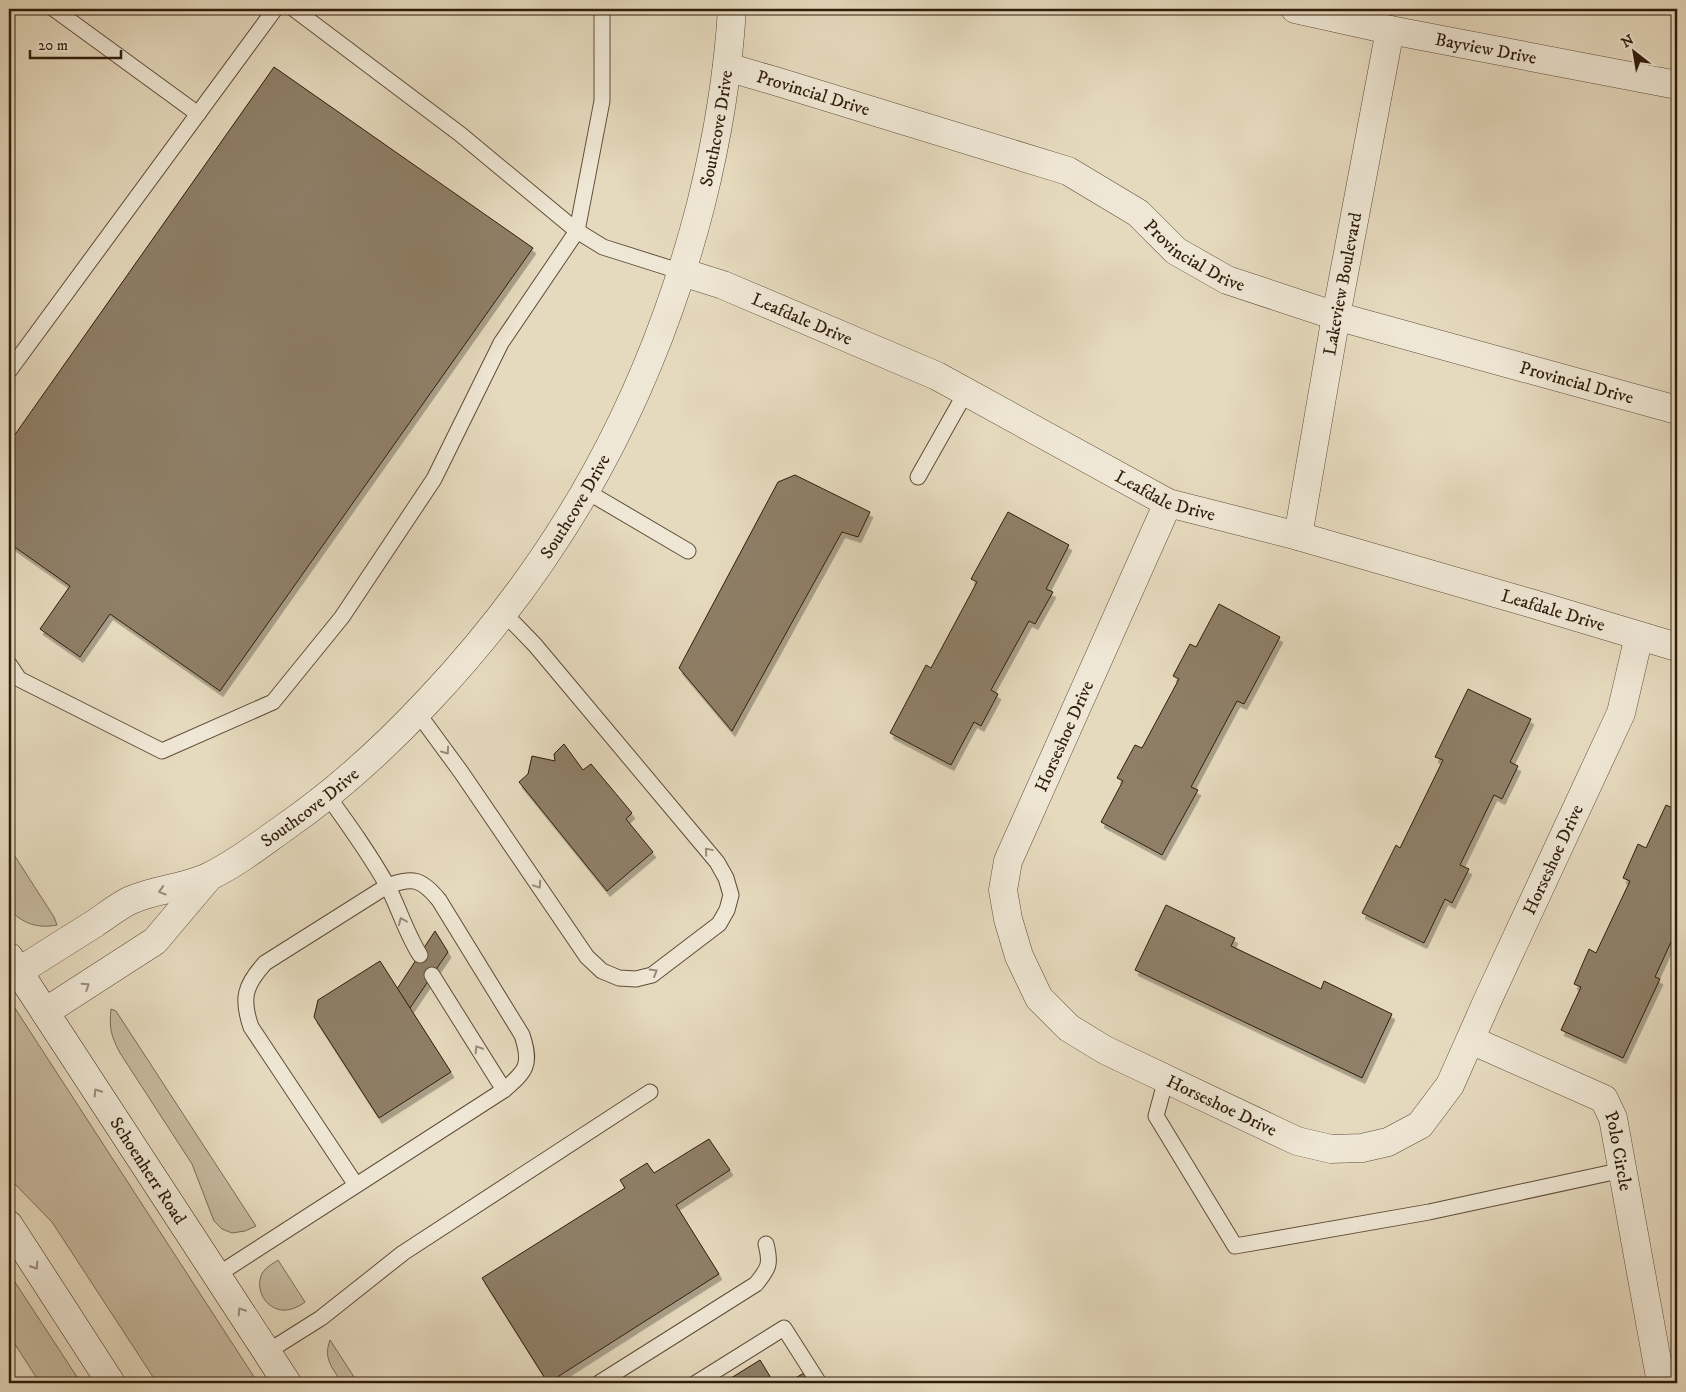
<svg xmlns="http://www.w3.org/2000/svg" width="1686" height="1392" font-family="'IM FELL DW Pica',serif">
  <defs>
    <filter id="shadow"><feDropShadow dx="3" dy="5.5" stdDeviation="0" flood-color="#0004"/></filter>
  </defs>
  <rect width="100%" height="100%" fill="#e6dabe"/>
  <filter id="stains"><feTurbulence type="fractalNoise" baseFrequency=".004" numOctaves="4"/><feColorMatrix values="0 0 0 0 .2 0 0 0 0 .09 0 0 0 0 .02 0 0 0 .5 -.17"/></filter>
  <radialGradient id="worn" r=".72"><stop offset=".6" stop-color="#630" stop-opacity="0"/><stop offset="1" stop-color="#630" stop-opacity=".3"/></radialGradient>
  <g fill="#c7baa0" stroke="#7c6c56">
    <path d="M9 847 54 917 57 925C37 929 22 923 9 909Z"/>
    <path d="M9 999 258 1383H157L52 1222 9 1178Z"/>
    <path d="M111 1009 116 1011 256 1226 245 1231 232 1233 222 1229 214 1221 192 1164 120 1053C111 1036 109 1028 111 1009Z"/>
    <path d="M278 1260 305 1302C300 1306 294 1309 287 1310 269 1312 255 1293 261 1276 263 1269 272 1264 278 1260Z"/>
    <path d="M9 1273 81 1383H40L9 1335Z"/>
    <path d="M330 1340 358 1383H342C332 1367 323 1359 330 1340Z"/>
  </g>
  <g fill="#8f7f68" stroke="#301d0b" filter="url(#shadow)">
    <path d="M274 67 533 248 220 691 110 614 80 657 40 629 70 586 9 543V443Z"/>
    <path d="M795 475 870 512 858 537 842 532 732 731 679 668 778 482Z"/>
    <path d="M1008 512 1069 545 1046 589 1053 592 1035 624 1029 621 991 690 998 694 981 726 974 722 951 765 890 733 926 665 931 668 977 582 971 579Z"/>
    <path d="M1219 604 1280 637 1244 704 1237 701 1191 787 1198 790 1162 855 1101 822 1123 781 1117 778 1135 745 1142 748 1179 679 1173 676 1190 644 1196 647Z"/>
    <path d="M1468 689 1531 719 1510 762 1518 766 1502 799 1494 795 1460 865 1469 869 1452 903 1445 899 1424 943 1362 913 1396 845 1400 848 1443 760 1435 757Z"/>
    <path d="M564 744 583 770 591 764 632 813 626 819 653 852 607 891 519 782 528 774 532 756 555 761 554 754Z"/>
    <path d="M1666 805 1677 810V929L1655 977 1660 979 1623 1058 1561 1030 1581 987 1574 984 1589 949 1596 953 1630 881 1623 878 1638 844 1646 848Z"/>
    <path d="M1166 905 1235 938 1231 946 1321 989 1324 981 1392 1014 1362 1078 1135 970Z"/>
    <path d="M435 931 448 952 410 1008 397 989Z"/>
    <path d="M380 961 451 1072 379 1118 314 1017 318 1000Z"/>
    <path d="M709 1139 730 1170 676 1205 719 1274 548 1383 482 1278 625 1188 620 1180 647 1163 654 1173Z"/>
    <path d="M760 1360 774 1383H723Z"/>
    <path d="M809 1370 817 1383H787Z"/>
  </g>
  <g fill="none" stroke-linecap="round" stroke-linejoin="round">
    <defs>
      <g id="lane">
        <path d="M54 9 198 114"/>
        <path d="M294 9 460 134 577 231 602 101V9"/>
        <path d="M9 371 275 9"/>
        <path d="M918 477 966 392"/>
        <path d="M586 491 688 551"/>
        <path d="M9 664 19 679 162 751 273 702 342 617 434 479 501 343 577 231 603 247 682 272"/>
        <path d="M417 712 461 772 587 957 602 971 619 978 636 979 652 975 719 924 727 910 731 895 726 878 717 862 535 645 504 613"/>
        <path d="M327 795C348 824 369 853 387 885 399 908 406 933 420 955"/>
        <path d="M432 975 504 1090"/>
        <path d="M1166 1079 1156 1116 1235 1246 1429 1212 1623 1170"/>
        <path d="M217 1275 504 1090C526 1071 532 1065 522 1035L439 900C421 878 413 877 387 886L265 963C245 985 241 998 251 1027L356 1185"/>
        <path d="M267 1352 321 1318 403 1253 650 1092"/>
        <path d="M599 1383 756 1284C769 1268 771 1264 766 1244"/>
        <path d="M696 1383 784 1328 819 1383"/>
      </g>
      <g id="street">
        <path id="s1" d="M1295 9 1390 30 1677 85"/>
        <path id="s2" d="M727 67 775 81 1068 171 1138 213 1176 251 1227 280 1336 316 1677 410"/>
        <path id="s3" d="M682 272 723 285 937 376 1168 503 1298 536 1530 603 1677 647"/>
        <path id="s4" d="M1168 503 1008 861 1003 890 1008 919 1019 956 1039 998 1069 1028 1105 1050 1297 1141 1331 1149 1362 1148 1388 1142 1420 1125 1450 1085 1489 997 1621 713 1639 636"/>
        <path id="s5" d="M1298 536 1336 316 1390 30"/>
        <path id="s6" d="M18 972C43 956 68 940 94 924 106 916 118 906 131 900 156 889 186 888 210 876 237 863 261 844 285 827 337 791 385 747 428 701 564 557 652 395 701 204 717 140 728 75 732 9"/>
        <path d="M45 1012 155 941 209 877"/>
        <path id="s7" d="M1471 1040 1604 1099 1613 1118 1661 1383"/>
      </g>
      <g id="secondary">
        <path id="s8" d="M9 957 287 1383"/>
        <path d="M9 1225 111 1383"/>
      </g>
    </defs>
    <use href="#lane" stroke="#5e4c38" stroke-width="17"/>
    <use href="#street" stroke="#5e4c38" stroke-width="29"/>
    <use href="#secondary" stroke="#301d0b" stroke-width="29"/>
    <use href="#lane" stroke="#efe7d5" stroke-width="15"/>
    <use href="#street" stroke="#efe7d5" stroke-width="28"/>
    <use href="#secondary" stroke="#efe7d5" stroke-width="28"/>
  </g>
  <defs><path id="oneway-chevron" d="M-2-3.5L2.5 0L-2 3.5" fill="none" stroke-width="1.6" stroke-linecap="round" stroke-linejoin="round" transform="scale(1.25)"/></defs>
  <g stroke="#998c7a">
    <use href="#oneway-chevron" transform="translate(446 751) rotate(54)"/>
    <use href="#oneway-chevron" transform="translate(708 851) rotate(-130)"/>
    <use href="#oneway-chevron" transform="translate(538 885) rotate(56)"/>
    <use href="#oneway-chevron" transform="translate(162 891) rotate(163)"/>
    <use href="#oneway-chevron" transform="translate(402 921) rotate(-113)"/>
    <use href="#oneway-chevron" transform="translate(654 972) rotate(-30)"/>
    <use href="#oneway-chevron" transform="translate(86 986) rotate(-33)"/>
    <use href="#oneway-chevron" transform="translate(478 1049) rotate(-122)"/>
    <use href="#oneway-chevron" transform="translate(97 1092) rotate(-123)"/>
    <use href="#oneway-chevron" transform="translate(35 1266) rotate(57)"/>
    <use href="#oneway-chevron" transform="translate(241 1311) rotate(-123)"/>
  </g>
  <g text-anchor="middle" stroke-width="5" stroke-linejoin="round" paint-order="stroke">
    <g font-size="18" fill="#301d0b" stroke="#efe7d5">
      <text dy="6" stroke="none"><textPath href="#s1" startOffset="195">Bayview Drive</textPath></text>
      <text dy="6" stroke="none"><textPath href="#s2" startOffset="90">Provincial Drive</textPath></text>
      <text dy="6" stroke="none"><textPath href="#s6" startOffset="1148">Southcove Drive</textPath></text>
      <text dy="6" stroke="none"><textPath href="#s2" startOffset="510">Provincial Drive</textPath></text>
      <text dy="6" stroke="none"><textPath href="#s5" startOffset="256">Lakeview Boulevard</textPath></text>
      <text dy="6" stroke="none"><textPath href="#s3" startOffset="129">Leafdale Drive</textPath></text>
      <text dy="6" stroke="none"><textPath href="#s2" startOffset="915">Provincial Drive</textPath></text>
      <text dy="6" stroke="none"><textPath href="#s3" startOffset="534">Leafdale Drive</textPath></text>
      <text dy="6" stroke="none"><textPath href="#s6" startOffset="742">Southcove Drive</textPath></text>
      <text dy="6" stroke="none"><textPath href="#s3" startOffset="939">Leafdale Drive</textPath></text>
      <text transform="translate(1064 736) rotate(-66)" y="6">Horseshoe Drive</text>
      <text dy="6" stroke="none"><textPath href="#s6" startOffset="338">Southcove Drive</textPath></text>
      <text dy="6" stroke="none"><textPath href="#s4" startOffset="1260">Horseshoe Drive</textPath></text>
      <text dy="6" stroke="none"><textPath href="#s4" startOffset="750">Horseshoe Drive</textPath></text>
      <text dy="6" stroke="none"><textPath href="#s7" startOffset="200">Polo Circle</textPath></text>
      <text dy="6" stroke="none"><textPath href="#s8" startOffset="255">Schoenherr Road</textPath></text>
    </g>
  </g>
  <rect width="1686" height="1392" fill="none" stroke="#e6dabe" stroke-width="30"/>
  <rect x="10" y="10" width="1666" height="1372" fill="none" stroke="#301d0b" stroke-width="2.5"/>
  <rect x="15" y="15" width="1656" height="1362" fill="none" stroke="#301d0b"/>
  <g transform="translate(1634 52) rotate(329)" stroke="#efe7d5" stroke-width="4" paint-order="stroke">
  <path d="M0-4L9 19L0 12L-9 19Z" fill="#301d0b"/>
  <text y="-8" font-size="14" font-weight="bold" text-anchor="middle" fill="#301d0b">N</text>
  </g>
  <path d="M30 50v8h91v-8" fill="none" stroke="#301d0b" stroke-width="2.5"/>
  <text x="38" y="50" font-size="15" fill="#301d0b" stroke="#efe7d5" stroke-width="4" paint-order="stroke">20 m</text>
  <rect width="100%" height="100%" filter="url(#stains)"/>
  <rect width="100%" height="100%" fill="url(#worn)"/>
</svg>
